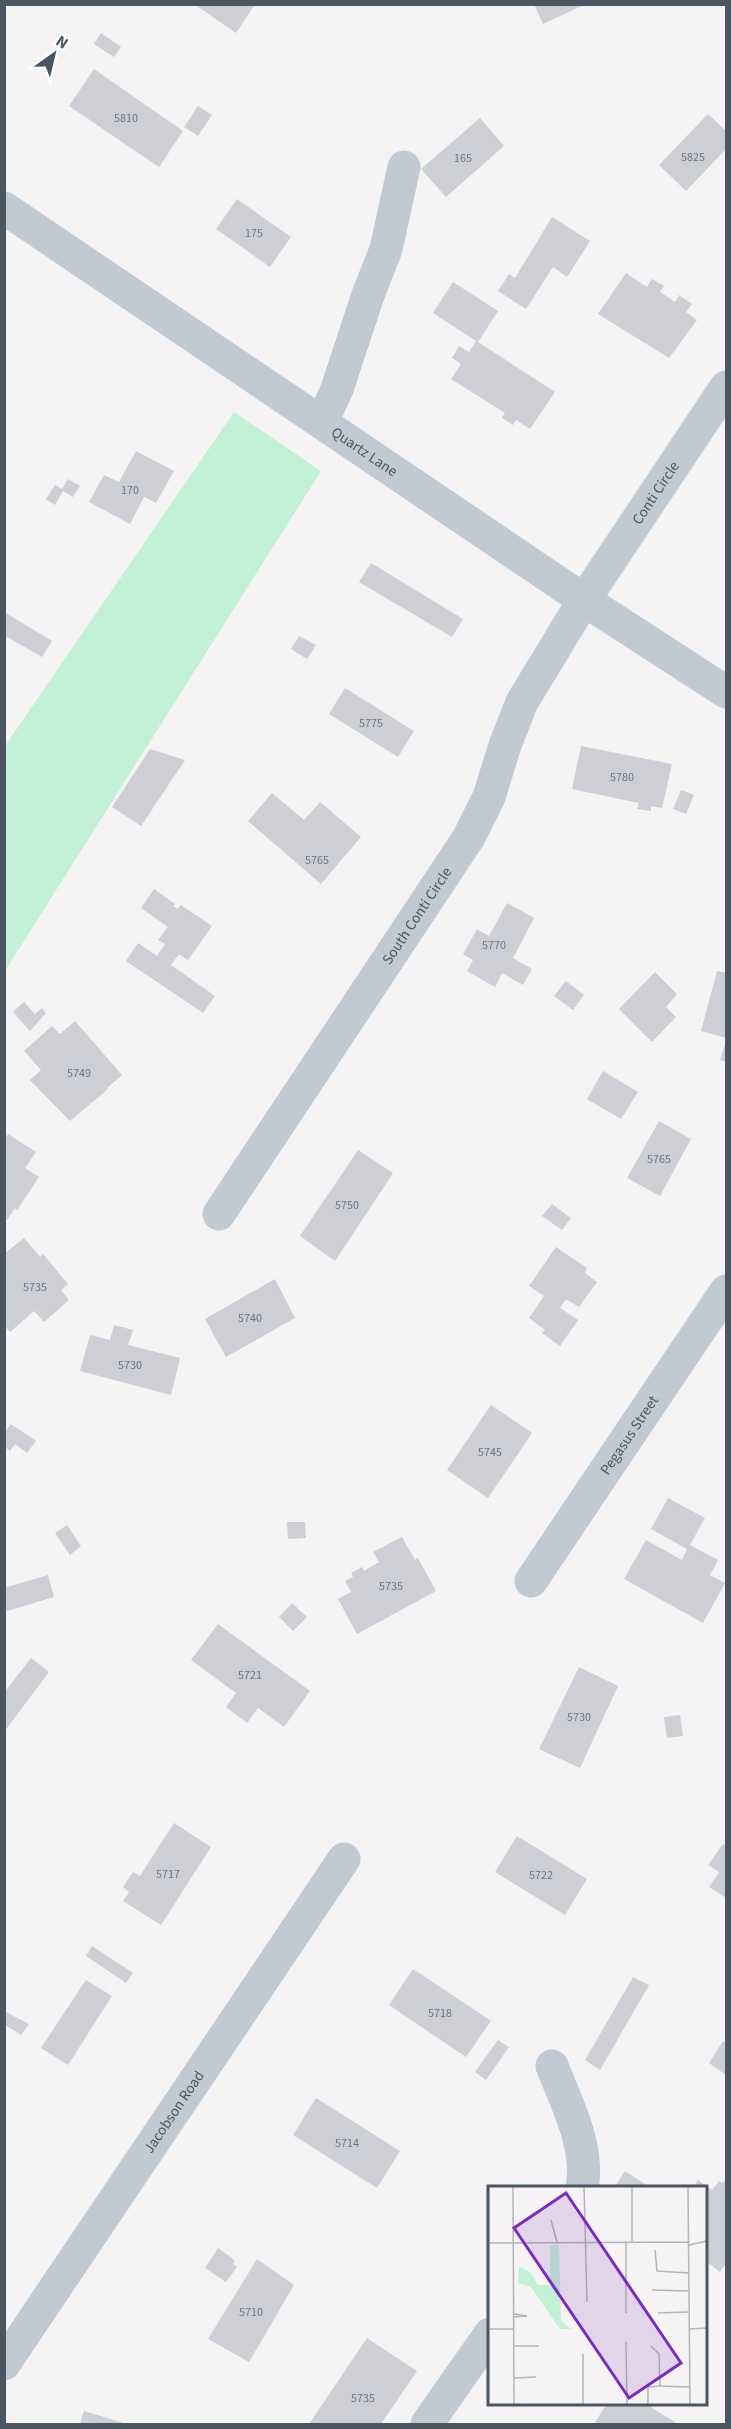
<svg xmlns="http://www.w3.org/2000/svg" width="731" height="2429" font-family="'Source Sans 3',sans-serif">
  <rect width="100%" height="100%" fill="#f5f3f3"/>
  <path fill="#c3f1d5" d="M234 412 321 471 5 971V746Z"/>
  <g fill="#cdcfd5">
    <path d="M194 4H255L236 33Z"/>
    <path d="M534 4H586L543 24Z"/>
    <path d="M101 33 121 47 114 57 94 44Z"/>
    <path d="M94 69 183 131 159 167 69 106Z"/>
    <path d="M198 106 212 115 198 136 184 127Z"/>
    <path d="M708 114 726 131V149L686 191 659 165Z"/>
    <path d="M480 118 504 146 446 197 421 169Z"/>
    <path d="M237 199 291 237 270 267 216 229Z"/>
    <path d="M552 217 590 241 567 277 553 267 526 309 498 291 509 274 515 278Z"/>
    <path d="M626 273 647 287 652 279 664 286 660 292 675 302 679 295 692 304 686 312 697 320 669 358 598 314Z"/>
    <path d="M453 282 498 311 478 342 555 392 530 429 516 420 513 425 502 418 505 413 451 379 461 364 452 358 459 346 469 352 476 341 433 313Z"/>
    <path d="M136 451 174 471 156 503 144 497 130 524 89 502 104 475 119 482Z"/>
    <path d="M68 479 80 486 73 497 63 491 55 505 46 499 55 485 62 489Z"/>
    <path d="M371 563 463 619 452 637 359 582Z"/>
    <path d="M4 612 52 641 42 657 4 635Z"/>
    <path d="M299 636 316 645 307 659 291 649Z"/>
    <path d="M345 688 414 731 398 757 329 714Z"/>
    <path d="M581 746 672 764 662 808 651 806V811L637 809 639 803 572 789Z"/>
    <path d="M150 749 185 760 141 826 112 807Z"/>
    <path d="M681 790 694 795 686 814 673 809Z"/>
    <path d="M272 793 304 820 320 802 361 837 321 884 248 821Z"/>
    <path d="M154 889 175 904 173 906 178 909 181 905 212 926 188 960 179 954 171 965 215 996 203 1013 126 961 138 943 157 956 165 944 158 940 168 927 141 908Z"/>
    <path d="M507 903 534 918 513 958 532 969 523 985 502 973 495 987 467 971 473 960 463 954 477 929 489 936Z"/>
    <path d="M717 971 726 973V1038L701 1031Z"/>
    <path d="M655 972 677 994 666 1007 676 1017 652 1042 619 1009Z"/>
    <path d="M566 981 584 995 573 1010 554 996Z"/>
    <path d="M24 1002 35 1014 42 1008 46 1013 30 1031 13 1012Z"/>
    <path d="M75 1021 122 1075 107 1088 108 1089 70 1121 30 1080 41 1070 24 1051 52 1026 60 1034Z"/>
    <path d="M726 1041V1062L720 1060Z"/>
    <path d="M603 1071 638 1092 621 1119 587 1099Z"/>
    <path d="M659 1121 691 1139 660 1196 627 1178Z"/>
    <path d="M8 1134 36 1152 25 1168 39 1177 17 1210 15 1208 7 1220 4 1218V1141Z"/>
    <path d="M358 1150 393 1173 335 1261 300 1236Z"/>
    <path d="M552 1204 571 1218 562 1230 542 1216Z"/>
    <path d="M24 1238 40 1257 43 1254 68 1284 61 1290 69 1300 44 1322 34 1311 10 1332 4 1325V1254Z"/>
    <path d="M556 1247 587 1268 585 1273 597 1282 579 1307 566 1299 560 1308 578 1320 560 1346 542 1333 545 1330 529 1318 544 1296 529 1286Z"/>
    <path d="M275 1279 295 1318 226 1357 205 1319Z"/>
    <path d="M114 1325 133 1330 128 1345 180 1358 171 1395 80 1371 90 1335 110 1340Z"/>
    <path d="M491 1405 532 1433 488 1498 447 1470Z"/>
    <path d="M11 1424 36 1441 27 1453 15 1444 10 1451 4 1446V1433Z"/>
    <path d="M668 1498 705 1518 690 1545 718 1560 710 1575 725 1583 703 1623 624 1579 646 1540 682 1560 687 1549 651 1529Z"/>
    <path d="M287 1522H305L306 1538 288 1539Z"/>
    <path d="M67 1525 81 1546 70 1555 55 1533Z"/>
    <path d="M402 1537 415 1560 418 1558 436 1591 357 1634 338 1599 351 1592 345 1581 353 1577 351 1573 362 1567 364 1571 379 1562 373 1552Z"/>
    <path d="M48 1575 54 1597 4 1612V1588Z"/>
    <path d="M292 1603 307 1617 293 1631 279 1617Z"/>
    <path d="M218 1624 310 1691 284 1727 258 1708 247 1723 226 1707 236 1693 191 1660Z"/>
    <path d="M31 1658 49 1672 4 1732V1693Z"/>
    <path d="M579 1667 618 1686 580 1768 539 1749Z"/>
    <path d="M680 1715 683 1736 667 1738 664 1717Z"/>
    <path d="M174 1823 211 1847 161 1925 123 1901 129 1892 123 1887 133 1872 140 1876Z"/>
    <path d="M517 1836 587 1879 565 1915 495 1872Z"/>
    <path d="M723 1844 726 1846V1898L709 1887 719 1872 708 1865Z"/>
    <path d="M92 1946 133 1973 126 1983 86 1956Z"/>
    <path d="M413 1969 491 2021 466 2057 389 2005Z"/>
    <path d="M633 1977 649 1985 600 2070 585 2060Z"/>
    <path d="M86 1980 112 1996 68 2065 41 2048Z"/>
    <path d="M4 2011 29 2024 21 2035 4 2024Z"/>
    <path d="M498 2040 509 2047 486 2080 475 2072Z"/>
    <path d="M723 2041 726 2044V2075L709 2063Z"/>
    <path d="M316 2098 400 2151 377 2188 293 2135Z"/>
    <path d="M625 2171 651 2188H614Z"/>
    <path d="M726 2178V2263L720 2272 706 2261V2188H693L698 2180 712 2190 719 2181 723 2183Z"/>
    <path d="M218 2248 232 2258 235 2262 233 2264 237 2267 226 2282 205 2268Z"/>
    <path d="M257 2259 294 2285 249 2362 208 2339Z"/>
    <path d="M367 2338 417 2371 381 2424H309Z"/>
    <path d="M607 2404H646L678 2424H598L595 2422Z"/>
    <path d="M84 2411 127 2424H80Z"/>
  </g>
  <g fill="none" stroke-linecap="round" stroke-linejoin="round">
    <g stroke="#c1cad2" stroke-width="33">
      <path id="s1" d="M4 208 584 600 726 692"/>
      <path d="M322 422 337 389 368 295 386 249 404 167"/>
      <path id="s2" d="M219 1214 469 837 489 797 505 745 522 702 584 600 726 387"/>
      <path id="s3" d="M531 1581 726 1291"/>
      <path d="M552 2066C566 2102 590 2147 582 2188"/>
      <path id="s4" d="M4 2364 344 1859"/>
      <path d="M427 2424 490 2334"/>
    </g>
  </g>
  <g text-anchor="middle" stroke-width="6" stroke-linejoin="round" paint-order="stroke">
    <g font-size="12" fill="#6b747e">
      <text x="126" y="122">5810</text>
      <text x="693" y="161">5825</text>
      <text x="463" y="162">165</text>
      <text x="254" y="237">175</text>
      <text x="130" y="494">170</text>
      <text x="371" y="727">5775</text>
      <text x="622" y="781">5780</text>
      <text x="317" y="864">5765</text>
      <text x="494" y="949">5770</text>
      <text x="79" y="1077">5749</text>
      <text x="659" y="1163">5765</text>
      <text x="347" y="1209">5750</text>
      <text x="35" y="1291">5735</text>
      <text x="250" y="1322">5740</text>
      <text x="130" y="1369">5730</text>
      <text x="490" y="1456">5745</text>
      <text x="391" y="1590">5735</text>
      <text x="250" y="1679">5721</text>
      <text x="579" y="1721">5730</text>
      <text x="168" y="1878">5717</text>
      <text x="541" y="1879">5722</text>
      <text x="440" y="2017">5718</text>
      <text x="347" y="2147">5714</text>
      <text x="251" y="2316">5710</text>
      <text x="363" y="2402">5735</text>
    </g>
    <g font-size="15" fill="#4a5661" stroke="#fff">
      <text dy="5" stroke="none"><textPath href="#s1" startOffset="435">Quartz Lane</textPath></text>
      <text dy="5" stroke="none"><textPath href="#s2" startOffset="846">Conti Circle</textPath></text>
      <text dy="5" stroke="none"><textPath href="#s2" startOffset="358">South Conti Circle</textPath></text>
      <text dy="5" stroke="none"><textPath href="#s3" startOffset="176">Pegasus Street</textPath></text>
      <text dy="5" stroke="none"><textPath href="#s4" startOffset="304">Jacobson Road</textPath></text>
    </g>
  </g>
  <g transform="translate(488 2186)">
    <rect width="219" height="219" fill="#f5f3f3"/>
    <path d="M62 59H71L73 135 83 143H72L43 101 30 97 31 80 42 86 50 99H62Z" fill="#c3f1d5"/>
    <path fill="none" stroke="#b1b4b9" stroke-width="1.5" d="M25 0 26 219M96 0 99 116M144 0V55M200 0 202 219M63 34 69 56M138 55V127M0 57 200 56M201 59 219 55M167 64 169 85 201 87M164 104 200 105M170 127 200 126M26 128 39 130 26 131M0 143H26M201 143 219 142M138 156 139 219M26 160H51M163 160 171 168 172 200 201 201M95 168V219M26 192 48 191M160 219V201L171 200"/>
    <path fill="#7b2cbf" fill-opacity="0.15" stroke="#7b2cbf" stroke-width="3" d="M78 7 193 177 141 212 26 42Z"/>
    <rect width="219" height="219" fill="none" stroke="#4a5661" stroke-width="3"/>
  </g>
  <rect width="731" height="2429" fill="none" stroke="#4a5661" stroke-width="12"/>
  <g transform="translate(54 54) rotate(34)" stroke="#ffffff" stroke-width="4.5" paint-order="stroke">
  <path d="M0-4.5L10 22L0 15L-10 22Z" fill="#4a5661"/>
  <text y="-9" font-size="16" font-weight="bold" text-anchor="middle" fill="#4a5661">N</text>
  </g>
</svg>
